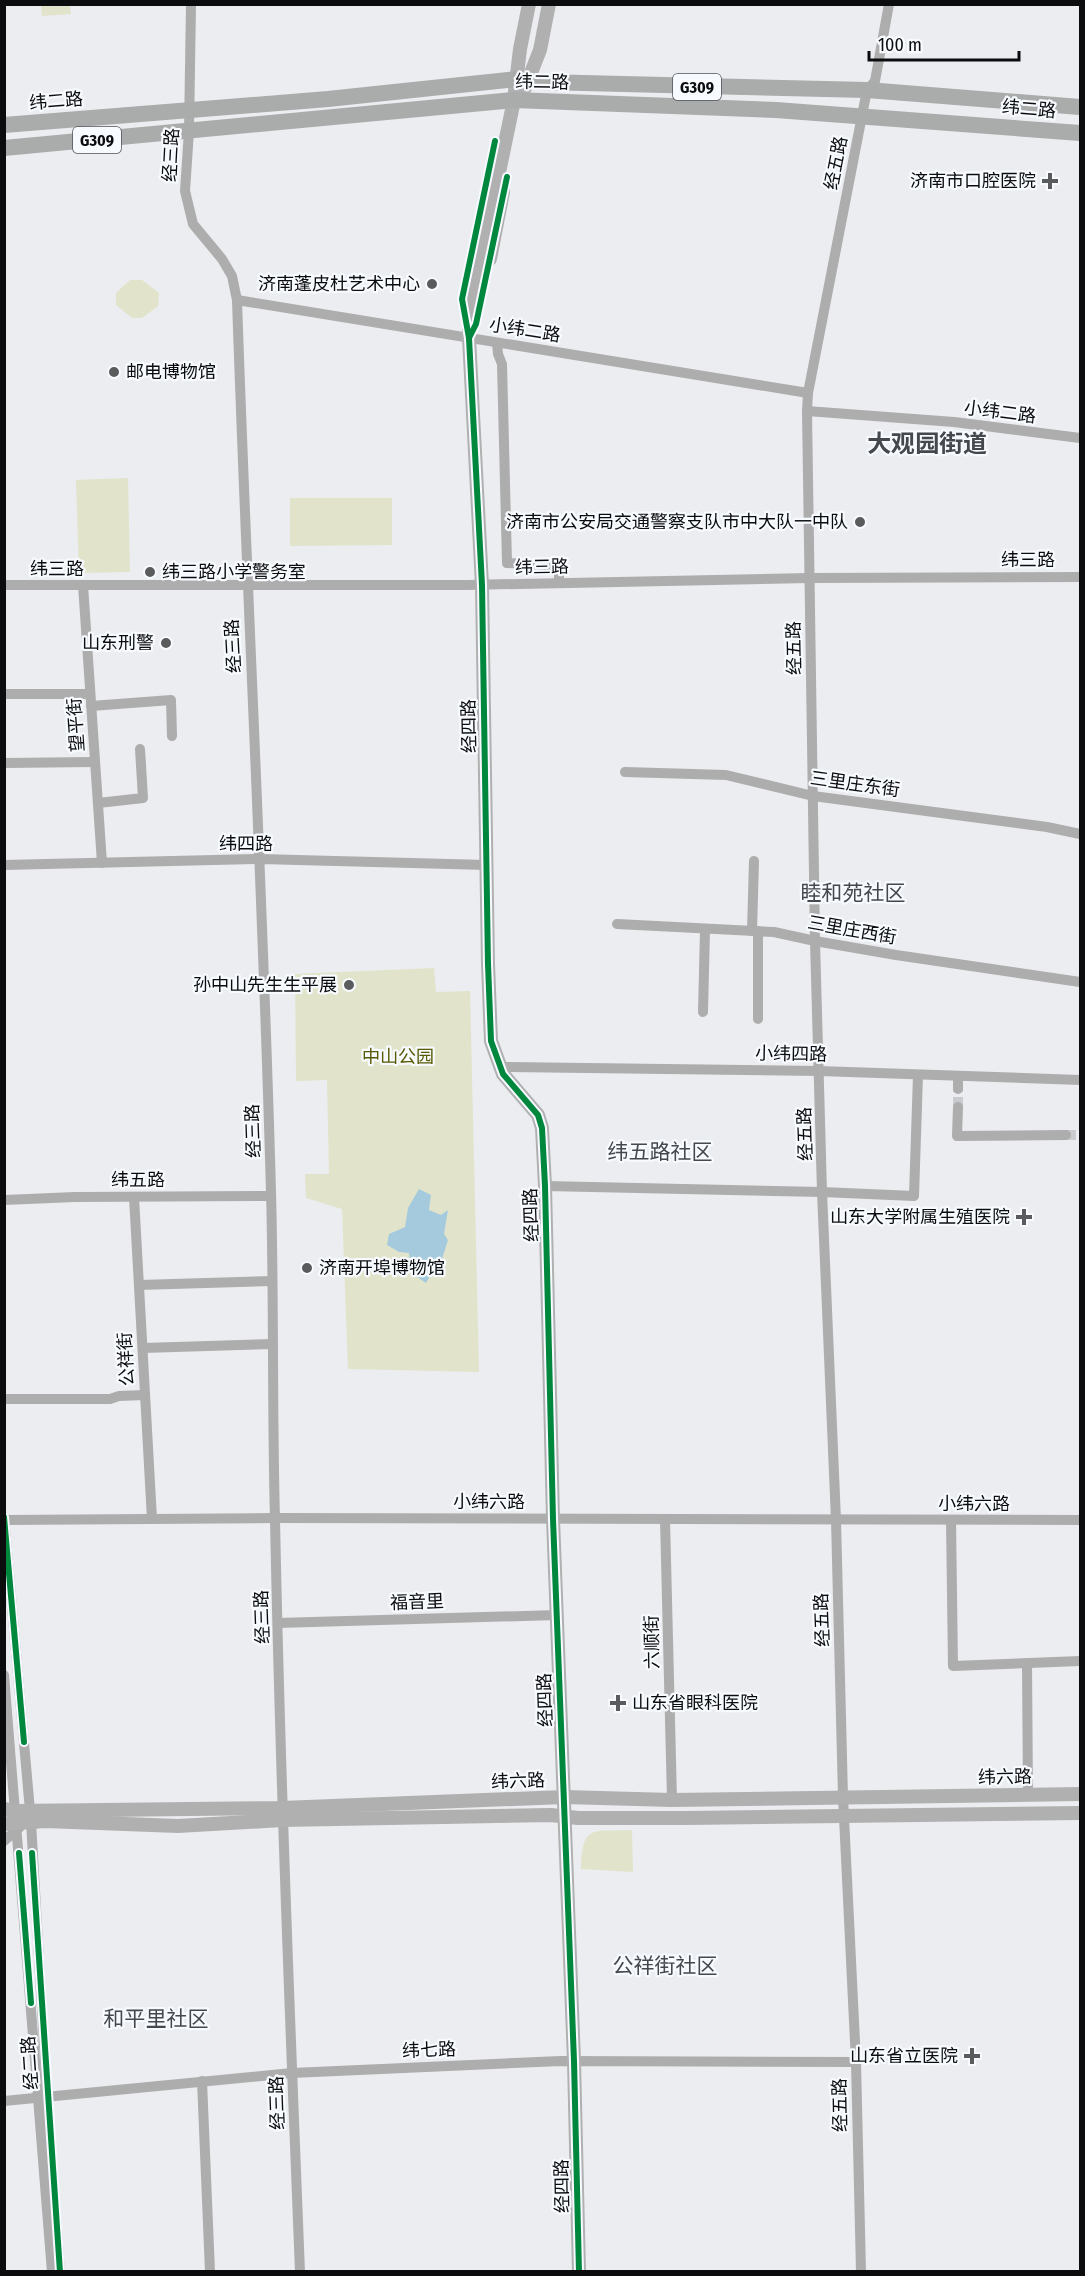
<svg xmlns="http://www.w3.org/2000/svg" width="1085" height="2276" font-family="'Fira Sans Condensed','Noto Sans SC',sans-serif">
  <rect width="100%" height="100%" fill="#ebedf0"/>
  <g fill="#e1e4ca">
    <path d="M41 5H70L71 14 42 16Z"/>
    <path d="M130 280H142L159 293 158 306 142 318H132L116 305V293Z"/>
    <path d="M128 478 130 572 79 573 76 480Z"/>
    <path d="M290 498H392V545L290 546Z"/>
    <path d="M434 968 436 992 470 991 479 1372 348 1369 342 1209 306 1198 305 1174H329L327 1080 296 1081 295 974Z"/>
    <path d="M632 1830 633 1872 581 1869C582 1823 593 1832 632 1830Z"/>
  </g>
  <path fill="#a5cade" d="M419 1189 431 1195 429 1210 441 1215 448 1210 444 1234 448 1240 442 1259 434 1260 432 1273 426 1283 411 1273 409 1253 399 1252 387 1245 389 1234 405 1227 408 1208Z"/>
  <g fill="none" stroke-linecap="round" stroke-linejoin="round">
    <g stroke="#c9cbce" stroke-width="10" stroke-dasharray="10 5" stroke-linecap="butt">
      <path d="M958 1107V1089"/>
      <path d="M1066 1135H1080"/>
    </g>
    <g stroke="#aeadad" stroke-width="10">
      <path d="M191 4 189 131 185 191 193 224 222 259 232 276 237 300C247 598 263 894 271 1192 274 1301 272 1410 275 1519 280 1770 290 2021 300 2272"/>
      <path d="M237 300 808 393"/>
      <path d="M497 343 498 354 502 364 507 563 559 566V583"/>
      <path d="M807 411 954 422 1080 438"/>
      <path d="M4 585H467L809 578 1080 577"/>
      <path d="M83 585 102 863"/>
      <path d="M4 694H90"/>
      <path d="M91 706 171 700 172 736"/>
      <path d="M4 763 94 762"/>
      <path d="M625 772 726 775 813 796 1047 827 1080 834"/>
      <path d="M98 803 143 798 140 749"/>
      <path d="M4 865 260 859 487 865"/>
      <path d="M617 924 774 932 815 941 896 955 1080 982"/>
      <path d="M752 931 754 861"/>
      <path d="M758 931V1019"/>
      <path d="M703 1012 705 930"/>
      <path d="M500 1067 819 1071 1080 1080"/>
      <path d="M958 1089V1076"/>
      <path d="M958 1107 957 1136 1066 1135"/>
      <path d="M545 1186 822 1192 914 1196 918 1075"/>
      <path d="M134 1197 152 1519"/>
      <path d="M4 1200 75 1197 271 1196"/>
      <path d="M139 1285 272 1281"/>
      <path d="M143 1348 273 1344"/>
      <path d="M4 1399H110L119 1396 145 1395"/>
      <path d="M4 1517 31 1822 47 2096 60 2272"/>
      <path d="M665 1519 672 1800"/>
      <path d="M4 1520 275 1518 1080 1520"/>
      <path d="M951 1520 953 1666 1080 1661"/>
      <path d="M278 1623 557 1615"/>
      <path d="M1027 1663 1028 1795"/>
      <path d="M4 1675 52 2272"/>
      <path d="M4 1841 20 1827"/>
      <path d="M202 2081 210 2272"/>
      <path d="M4 2101 292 2073 561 2061 856 2062"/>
      <path d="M861 2272 856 2062 843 1797 836 1520 822 1192 815 941 807 411 808 393 867 90 875 81 889 4"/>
    </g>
    <g stroke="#b0b0b0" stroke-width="14">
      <path d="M529 4 520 49 514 100 469 317V338L482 585 488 964 491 1041 503 1074 538 1115 542 1128 545 1186 553 1519 574 2061 579 2272"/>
      <path d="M525 88 540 50 549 4"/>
      <path d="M490 259 503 192"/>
      <path d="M4 1809 15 1811 282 1808 564 1797 672 1800 1080 1794"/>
      <path d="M4 1824 45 1821 178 1826 282 1820 551 1815 578 1818H687L1080 1813"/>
    </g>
    <g stroke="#aaabab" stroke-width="16">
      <path d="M4 125 328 99 517 79 543 82 867 90 1080 107"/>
      <path d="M4 148 514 100 776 110 1080 133"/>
    </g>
    <defs>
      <g id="cycleway">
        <path d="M507 177 476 324 469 338 482 585 488 964 491 1041 503 1074 538 1115 542 1128 545 1186 553 1519 574 2061 579 2272"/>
        <path d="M469 338 462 299 495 141"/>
        <path d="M4 1517 24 1742"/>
        <path d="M19 1853 31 2003"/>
        <path d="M32 1853 60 2272"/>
      </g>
    </defs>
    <use href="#cycleway" stroke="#f7faff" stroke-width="10"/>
    <use href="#cycleway" stroke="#00873e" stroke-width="6"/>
  </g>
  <g fill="#595b5c" stroke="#f7faff" stroke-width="2">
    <path d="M1047 172h6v6h6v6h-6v6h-6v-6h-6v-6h6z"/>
    <circle cx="432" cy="284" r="6"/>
    <circle cx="114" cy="372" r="6"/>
    <circle cx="860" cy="522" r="6"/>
    <circle cx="150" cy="572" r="6"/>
    <circle cx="166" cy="643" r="6"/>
    <circle cx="349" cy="985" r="6"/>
    <path d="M1021 1208h6v6h6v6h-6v6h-6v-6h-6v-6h6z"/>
    <circle cx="307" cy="1268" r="6"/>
    <path d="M615 1694h6v6h6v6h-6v6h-6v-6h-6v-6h6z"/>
    <path d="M969 2047h6v6h6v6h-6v6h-6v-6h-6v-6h6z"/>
  </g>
  <g text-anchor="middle" stroke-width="4.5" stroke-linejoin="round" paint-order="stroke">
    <g fill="#f7faff" stroke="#525356" stroke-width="1.5">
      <rect x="673" y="74" width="48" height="26" rx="4.5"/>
      <rect x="73" y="127" width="48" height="26" rx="4.5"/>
    </g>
    <g font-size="16" font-weight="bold" fill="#0b0c0d">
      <text x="697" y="93">G309</text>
      <text x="97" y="146">G309</text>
    </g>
    <g font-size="18" fill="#0b0c0d" stroke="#f7faff">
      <text transform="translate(542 82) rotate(1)" y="6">纬二路</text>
      <text transform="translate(56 101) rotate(-5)" y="6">纬二路</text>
      <text transform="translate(1029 109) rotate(5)" y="6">纬二路</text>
      <text transform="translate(171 155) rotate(-87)" y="6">经三路</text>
      <text transform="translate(836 163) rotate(-79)" y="6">经五路</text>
      <text transform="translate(525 330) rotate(9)" y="6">小纬二路</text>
      <text transform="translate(1000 412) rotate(7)" y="6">小纬二路</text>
      <text x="1028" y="566">纬三路</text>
      <text transform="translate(542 567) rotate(-1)" y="6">纬三路</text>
      <text x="57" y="575">纬三路</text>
      <text transform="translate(233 646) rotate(-93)" y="6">经三路</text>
      <text transform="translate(794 648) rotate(-91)" y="6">经五路</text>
      <text transform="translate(76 725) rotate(-94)" y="6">望平街</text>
      <text transform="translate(469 726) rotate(-91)" y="6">经四路</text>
      <text transform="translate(855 784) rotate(8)" y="6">三里庄东街</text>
      <text x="246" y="850">纬四路</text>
      <text transform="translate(852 930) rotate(10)" y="6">三里庄西街</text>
      <text transform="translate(791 1054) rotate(1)" y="6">小纬四路</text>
      <text transform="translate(253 1131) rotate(-92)" y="6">经三路</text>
      <text transform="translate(805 1134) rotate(-92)" y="6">经五路</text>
      <text x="138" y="1186">纬五路</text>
      <text transform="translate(531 1215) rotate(-92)" y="6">经四路</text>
      <text transform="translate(126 1359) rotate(-93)" y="6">公祥街</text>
      <text x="489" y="1508">小纬六路</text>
      <text x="974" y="1510">小纬六路</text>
      <text transform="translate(417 1602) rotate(-2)" y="6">福音里</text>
      <text transform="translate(262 1617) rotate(-92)" y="6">经三路</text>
      <text transform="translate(822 1620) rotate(-92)" y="6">经五路</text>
      <text transform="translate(652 1642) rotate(-91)" y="6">六顺街</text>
      <text transform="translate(545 1700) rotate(-92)" y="6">经四路</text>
      <text transform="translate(1005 1777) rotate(-1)" y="6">纬六路</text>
      <text transform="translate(518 1781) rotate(-2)" y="6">纬六路</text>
      <text transform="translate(429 2050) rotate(-2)" y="6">纬七路</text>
      <text transform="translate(30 2063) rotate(-94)" y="6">经二路</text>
      <text transform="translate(277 2103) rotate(-92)" y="6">经三路</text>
      <text transform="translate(840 2105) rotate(-91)" y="6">经五路</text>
      <text transform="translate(562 2186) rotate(-91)" y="6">经四路</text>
    </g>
    <g font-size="18" fill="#0b0c0d" stroke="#f7faff" text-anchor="end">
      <text x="1036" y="187">济南市口腔医院</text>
      <text x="420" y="290">济南蓬皮杜艺术中心</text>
      <text x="126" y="378" text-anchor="start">邮电博物馆</text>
      <text x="848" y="528">济南市公安局交通警察支队市中大队一中队</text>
      <text x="162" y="578" text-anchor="start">纬三路小学警务室</text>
      <text x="154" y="649">山东刑警</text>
      <text x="337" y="991">孙中山先生生平展</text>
      <text x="1010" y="1223">山东大学附属生殖医院</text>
      <text x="319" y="1274" text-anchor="start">济南开埠博物馆</text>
      <text x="632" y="1709" text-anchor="start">山东省眼科医院</text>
      <text x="958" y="2062">山东省立医院</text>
    </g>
    <g font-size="18" fill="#585a04" stroke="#f7faff">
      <text x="398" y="1063">中山公园</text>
    </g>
    <g font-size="21" fill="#45484c" stroke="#f7faff">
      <text x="853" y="900">睦和苑社区</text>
      <text x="660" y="1159">纬五路社区</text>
      <text x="665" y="1973">公祥街社区</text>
      <text x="156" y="2026">和平里社区</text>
    </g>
    <g font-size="24" font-weight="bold" fill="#45484c" stroke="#f7faff">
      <text x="927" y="452">大观园街道</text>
    </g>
  </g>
  <rect width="1085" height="2276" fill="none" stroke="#0b0c0d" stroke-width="12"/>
  <path d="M869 51v9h150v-9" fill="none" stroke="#0b0c0d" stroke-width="3"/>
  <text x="878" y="51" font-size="18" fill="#0b0c0d" stroke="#f7faff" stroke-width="4.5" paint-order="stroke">100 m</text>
</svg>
